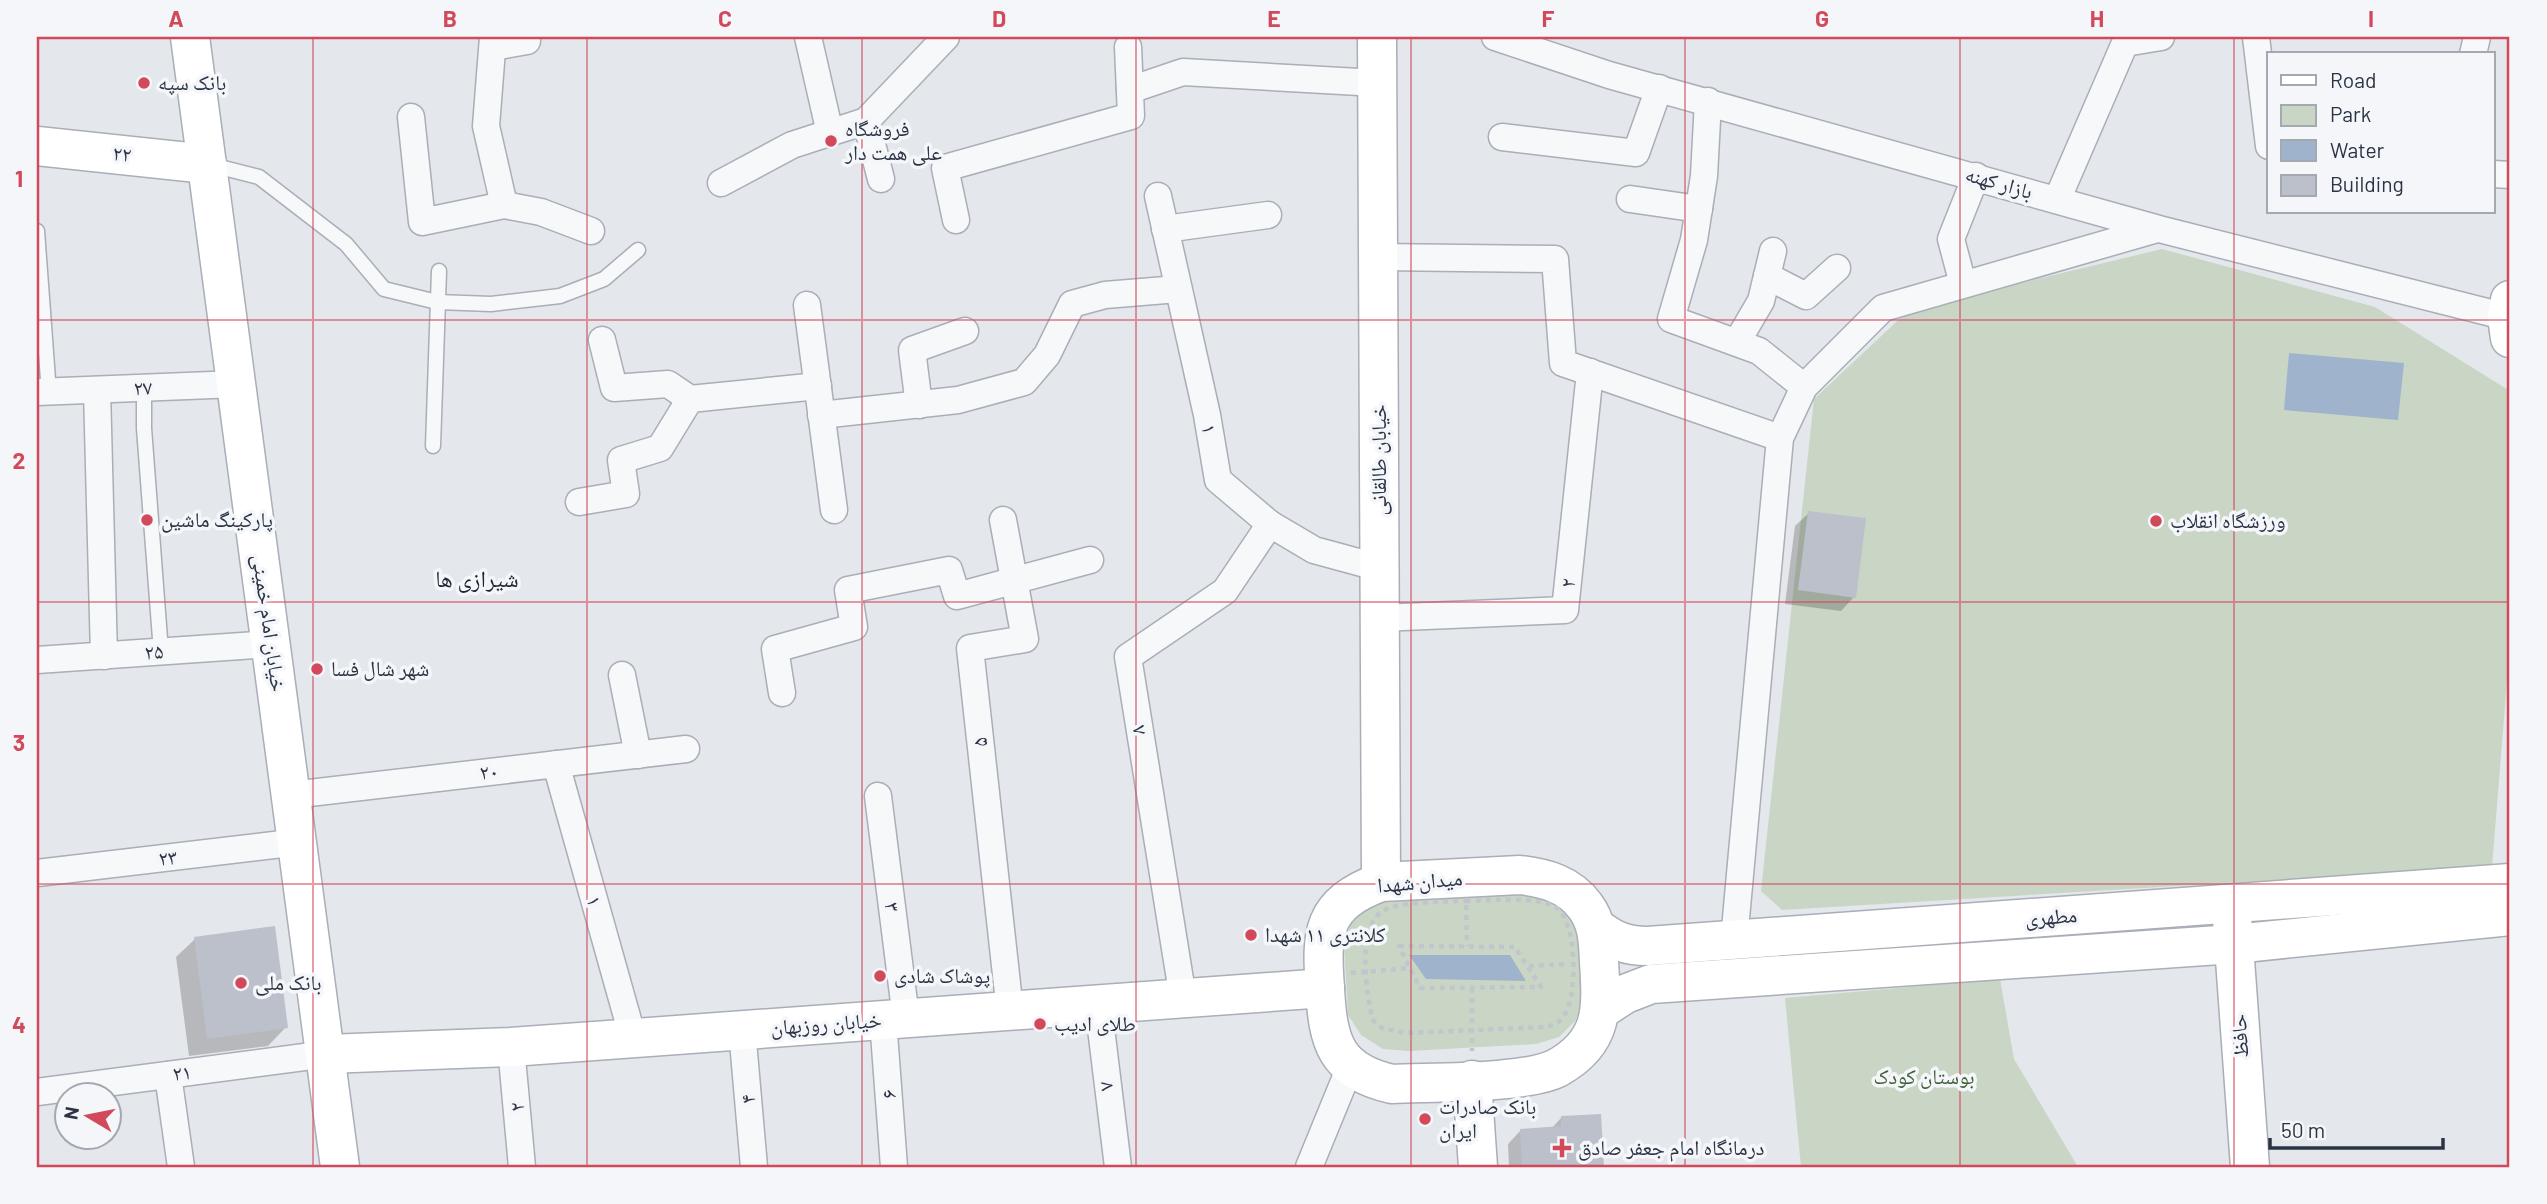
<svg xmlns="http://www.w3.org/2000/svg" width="2547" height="1204" font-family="Barlow,'Noto Naskh Arabic',sans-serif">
  <rect width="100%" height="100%" fill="#e4e7ec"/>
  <g fill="#c9d6c5">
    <path d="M2162 249 2375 307 2510 391V644L2492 867 1782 910 1761 891 1814 399 1909 310Z"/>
    <path d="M1513 890 1570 906 1582 929 1581 1002 1576 1020 1559 1037 1536 1044 1409 1051 1383 1049 1361 1035 1348 1015 1344 944 1353 919 1368 903 1390 895Z"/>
    <path d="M2000 979 2014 1059 2078 1167H1801L1785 998Z"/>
  </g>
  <g fill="#9fb4cc">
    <path d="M2289 353 2404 363 2398 420 2284 410Z"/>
    <path d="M1409 955H1510L1526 981 1426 979Z"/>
  </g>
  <g fill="#0003">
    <path d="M1809 513 1854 597 1841 611 1785 604 1795 526Z"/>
    <path d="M195 939 286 1027 268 1046 189 1056 176 957Z"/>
    <path d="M1600 1116 1602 1167H1509L1508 1144 1521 1130 1551 1129 1561 1118Z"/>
  </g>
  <g fill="#bbc0ca">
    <path d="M1808 511 1866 518 1856 598 1798 590Z"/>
    <path d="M275 926 288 1028 207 1039 194 937Z"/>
    <path d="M1601 1114 1604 1167H1522L1520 1129 1561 1126V1116Z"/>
  </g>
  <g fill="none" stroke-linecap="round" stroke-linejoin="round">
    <defs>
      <g id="lane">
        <path d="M208 164 259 177 346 244 384 289 437 302 491 304 560 296 604 279 638 250"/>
        <path d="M37 231 49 393"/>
        <path d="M144 388V428L161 652"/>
        <path d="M433 446 439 271"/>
      </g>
      <g id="street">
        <path d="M493 37 486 126 504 205"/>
        <path d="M808 37 830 133"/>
        <path d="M1495 37 1609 75 2159 229 2507 317"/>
        <path d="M2256 37 2269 146"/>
        <path d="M493 47 527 41"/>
        <path d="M2473 54 2477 37"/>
        <path d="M1130 90 1183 72 1377 83"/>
        <path d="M1708 101 1704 176 1694 240 1671 319 1759 351 1804 387"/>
        <path d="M411 117 422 222 504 205 541 212 591 231"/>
        <path d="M866 121 881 179"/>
        <path d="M1502 137 1636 153 1659 88"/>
        <path d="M2493 174 2510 175"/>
        <path d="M721 183 792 145 866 121 946 37"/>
        <path d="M1158 196 1207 415 1218 480 1270 524 1314 550 1380 568"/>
        <path d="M1630 199 1699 209"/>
        <path d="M2057 200 2125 43 2161 37"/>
        <path d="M956 220 945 168 1131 116 1128 47"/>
        <path d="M1165 229 1268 215"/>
        <path d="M1378 257 1555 259 1563 363 1780 438"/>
        <path d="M1767 276 1806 296 1837 268"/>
        <path d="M1963 284 1951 239 1976 176"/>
        <path d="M807 305 834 510"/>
        <path d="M602 340 614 388 668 384 690 399"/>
        <path d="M1737 342 1761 301 1773 251"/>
        <path d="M97 390 104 656"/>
        <path d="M37 392 237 384"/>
        <path d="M919 405 912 350 965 331"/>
        <path d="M821 415 958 400 1024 382 1047 355 1072 304 1105 295 1178 289"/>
        <path d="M579 502 626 494 621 460 660 448 690 399 818 386"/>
        <path d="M1003 520 1025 639 970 648 1010 1011"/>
        <path d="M1380 618 1565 610 1590 372"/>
        <path d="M37 660 272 644"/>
        <path d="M622 675 638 755"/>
        <path d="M782 693 775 649 854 627 848 590 949 570 957 596 1090 560"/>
        <path d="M556 764 633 1038"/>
        <path d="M292 795 686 749"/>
        <path d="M878 796 906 1018"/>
        <path d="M37 873 299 842"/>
        <path d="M1734 940 1780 438 1804 387 1883 308 2157 229"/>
        <path d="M1183 998 1128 657 1225 591 1270 524"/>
        <path d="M1098 1004 1118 1167"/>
        <path d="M883 1020 894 1167"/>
        <path d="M742 1030 754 1167"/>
        <path d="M511 1047 522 1167"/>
        <path d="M168 1075 181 1167"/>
        <path d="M37 1092 327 1054"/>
        <path d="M1309 1167 1350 1067"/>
      </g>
      <g id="secondary">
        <path d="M190 37 340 1167"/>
        <path d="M1377 37 1381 882"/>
        <path d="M37 146 207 164"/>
        <path d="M2510 300 2507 317 2510 338"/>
        <path d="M1520 875C1545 878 1569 884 1585 906 1598 923 1598 942 1599 962 1602 1009 1604 1042 1557 1068 1526 1084 1430 1082 1392 1084 1335 1071 1328 1042 1325 989 1321 933 1321 904 1381 882Z"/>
        <path d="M2232 918 2250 1167"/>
        <path d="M1597 928C1614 941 1626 946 1648 946L2510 883"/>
        <path d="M1602 1009 1625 994 1651 984 2234 944 2510 916"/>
        <path d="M327 1054 511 1047 1325 988"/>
        <path d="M1472 1080 1478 1167"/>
      </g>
    </defs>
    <use href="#lane" stroke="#a9aeb7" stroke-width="17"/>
    <use href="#street" stroke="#a9aeb7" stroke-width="29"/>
    <use href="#secondary" stroke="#a9aeb7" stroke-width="41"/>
    <g stroke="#c2c5cb" stroke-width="4.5" stroke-dasharray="5 5" stroke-linecap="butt">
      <path d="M1466 901C1489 901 1539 895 1557 908 1577 923 1578 996 1564 1016 1559 1023 1554 1025 1546 1027L1406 1033 1382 1028 1373 1020C1366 994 1357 930 1381 912 1396 901 1447 902 1466 901Z"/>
      <path d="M1466 905 1467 946"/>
      <path d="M1399 946 1515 947 1541 987 1420 988Z"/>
      <path d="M1529 966 1569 964"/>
      <path d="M1351 973 1410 968"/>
      <path d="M1472 988V1051"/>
    </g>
    <use href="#lane" stroke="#f7f8fa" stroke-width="14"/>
    <use href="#street" stroke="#f7f8fa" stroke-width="26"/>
    <use href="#secondary" stroke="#fff" stroke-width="38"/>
  </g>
  <path fill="none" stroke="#d1495b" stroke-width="2" stroke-opacity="0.55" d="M313 37V1167M587 37V1167M862 37V1167M1136 37V1167M1411 37V1167M1685 37V1167M1960 37V1167M2234 37V1167M37 320H2510M37 602H2510M37 884H2510"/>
  <g fill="#d1495b" stroke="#f4f6f9" stroke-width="2.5">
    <circle cx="144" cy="83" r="7"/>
    <circle cx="831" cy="141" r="7"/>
    <circle cx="147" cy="520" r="7"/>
    <circle cx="2156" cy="521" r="7"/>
    <circle cx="317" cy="669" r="7"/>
    <circle cx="1251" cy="935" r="7"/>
    <circle cx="880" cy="976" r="7"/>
    <circle cx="241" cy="983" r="7"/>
    <circle cx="1040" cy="1024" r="7"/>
    <circle cx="1425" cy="1119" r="7"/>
    <path d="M1558.5 1137.5h7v7h7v7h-7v7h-7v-7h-7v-7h7z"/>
  </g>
  <g text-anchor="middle" stroke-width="7" stroke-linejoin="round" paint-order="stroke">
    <g font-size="21" fill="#2b3445" stroke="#f4f6f9" text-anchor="start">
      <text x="158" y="90">بانک سپه</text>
      <text x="845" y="136">فروشگاه<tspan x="845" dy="24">علی همت دار</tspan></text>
      <text x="161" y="527">پارکینگ ماشین</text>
      <text x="2170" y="528">ورزشگاه انقلاب</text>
      <text x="331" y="676">شهر شال فسا</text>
      <text x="1265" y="942">کلانتری ۱۱ شهدا</text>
      <text x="894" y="983">پوشاک شادی</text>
      <text x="255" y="990">بانک ملی</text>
      <text x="1054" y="1031">طلای ادیب</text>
      <text x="1439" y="1114">بانک صادرات<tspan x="1439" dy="24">ایران</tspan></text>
      <text x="1578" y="1155">درمانگاه امام جعفر صادق</text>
    </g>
    <g font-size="21" fill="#2b3445" stroke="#f4f6f9">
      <text transform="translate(122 154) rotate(6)" y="7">۲۲</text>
      <text transform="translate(1999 183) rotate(16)" y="7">بازار کهنه</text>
      <text transform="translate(143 388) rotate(-3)" y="7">۲۷</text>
      <text transform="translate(1209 429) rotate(81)" y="7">۱</text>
      <text transform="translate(1379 460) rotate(-90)" y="7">خیابان طالقانی</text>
      <text transform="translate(1568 583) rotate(-84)" y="7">۲</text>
      <text transform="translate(269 623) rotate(82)" y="7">خیابان امام خمینی</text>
      <text transform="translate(154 652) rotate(-4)" y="7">۲۵</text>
      <text transform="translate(1140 730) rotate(81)" y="7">۷</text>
      <text transform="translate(980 742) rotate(-96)" y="7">۵</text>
      <text transform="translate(489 772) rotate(-7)" y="7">۲۰</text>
      <text transform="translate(168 858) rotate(-7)" y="7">۲۳</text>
      <text transform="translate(1420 882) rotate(-5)" y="7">میدان شهدا</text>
      <text transform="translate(594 901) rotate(74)" y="7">۱</text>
      <text transform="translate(892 907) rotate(83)" y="7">۳</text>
      <text transform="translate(2051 917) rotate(-4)" y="7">مطهری</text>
      <text transform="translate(826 1024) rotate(-4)" y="7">خیابان روزبهان</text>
      <text transform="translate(2240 1036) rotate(-94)" y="7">حافظ</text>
      <text transform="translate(182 1073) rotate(-7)" y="7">۲۱</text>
      <text transform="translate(1108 1086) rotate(83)" y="7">۸</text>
      <text transform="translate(889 1094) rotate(-94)" y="7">۶</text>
      <text transform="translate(748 1099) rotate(-95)" y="7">۴</text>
      <text transform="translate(517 1107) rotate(-95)" y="7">۲</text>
    </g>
    <g font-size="21" fill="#3f6138" stroke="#f4f6f9">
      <text x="1924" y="1084">بوستان کودک</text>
    </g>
    <g font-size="23" fill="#1d2536" stroke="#f4f6f9">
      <text x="477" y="587">شیرازی ها</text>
    </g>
  </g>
  <rect width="2547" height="1204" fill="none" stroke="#f4f6f9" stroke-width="77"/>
  <rect x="2267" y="52" width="228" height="161" fill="#f4f6f9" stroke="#a4a8b1" stroke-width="2"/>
  <rect x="2281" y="75" width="35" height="10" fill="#ffffff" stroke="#a4a8b1" stroke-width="2"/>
  <text x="2330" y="88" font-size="21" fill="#2b3445">Road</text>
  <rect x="2281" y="105" width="35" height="21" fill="#c9d6c5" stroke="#a4a8b1" stroke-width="2"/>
  <text x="2330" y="122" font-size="21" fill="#2b3445">Park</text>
  <rect x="2281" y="140" width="35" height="21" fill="#9fb4cc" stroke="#a4a8b1" stroke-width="2"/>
  <text x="2330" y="158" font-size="21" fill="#2b3445">Water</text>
  <rect x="2281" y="175" width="35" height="21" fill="#bbc0ca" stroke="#a4a8b1" stroke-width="2"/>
  <text x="2330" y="192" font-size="21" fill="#2b3445">Building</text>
  <g transform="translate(88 1116) rotate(280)"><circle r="33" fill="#f4f6f9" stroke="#a4a8b1" stroke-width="2"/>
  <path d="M0-5L12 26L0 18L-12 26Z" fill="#d1495b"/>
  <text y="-10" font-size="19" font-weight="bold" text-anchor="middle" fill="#2b3445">N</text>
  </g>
  <path d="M2270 1138v10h173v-10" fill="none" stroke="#2b3445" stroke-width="3.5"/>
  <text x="2281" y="1138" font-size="21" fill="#2b3445" stroke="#f4f6f9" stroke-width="5" paint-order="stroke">50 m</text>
  <rect x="38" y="38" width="2470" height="1128" fill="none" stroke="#d1495b" stroke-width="2.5"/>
  <g font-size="23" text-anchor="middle" font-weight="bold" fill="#d1495b">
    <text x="176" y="27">A</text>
    <text x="450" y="27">B</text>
    <text x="725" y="27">C</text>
    <text x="999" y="27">D</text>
    <text x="1274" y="27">E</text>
    <text x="1548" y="27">F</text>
    <text x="1822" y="27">G</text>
    <text x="2097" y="27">H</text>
    <text x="2371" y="27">I</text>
    <text x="19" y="187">1</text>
    <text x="19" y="469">2</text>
    <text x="19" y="751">3</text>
    <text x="19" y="1033">4</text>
  </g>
</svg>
